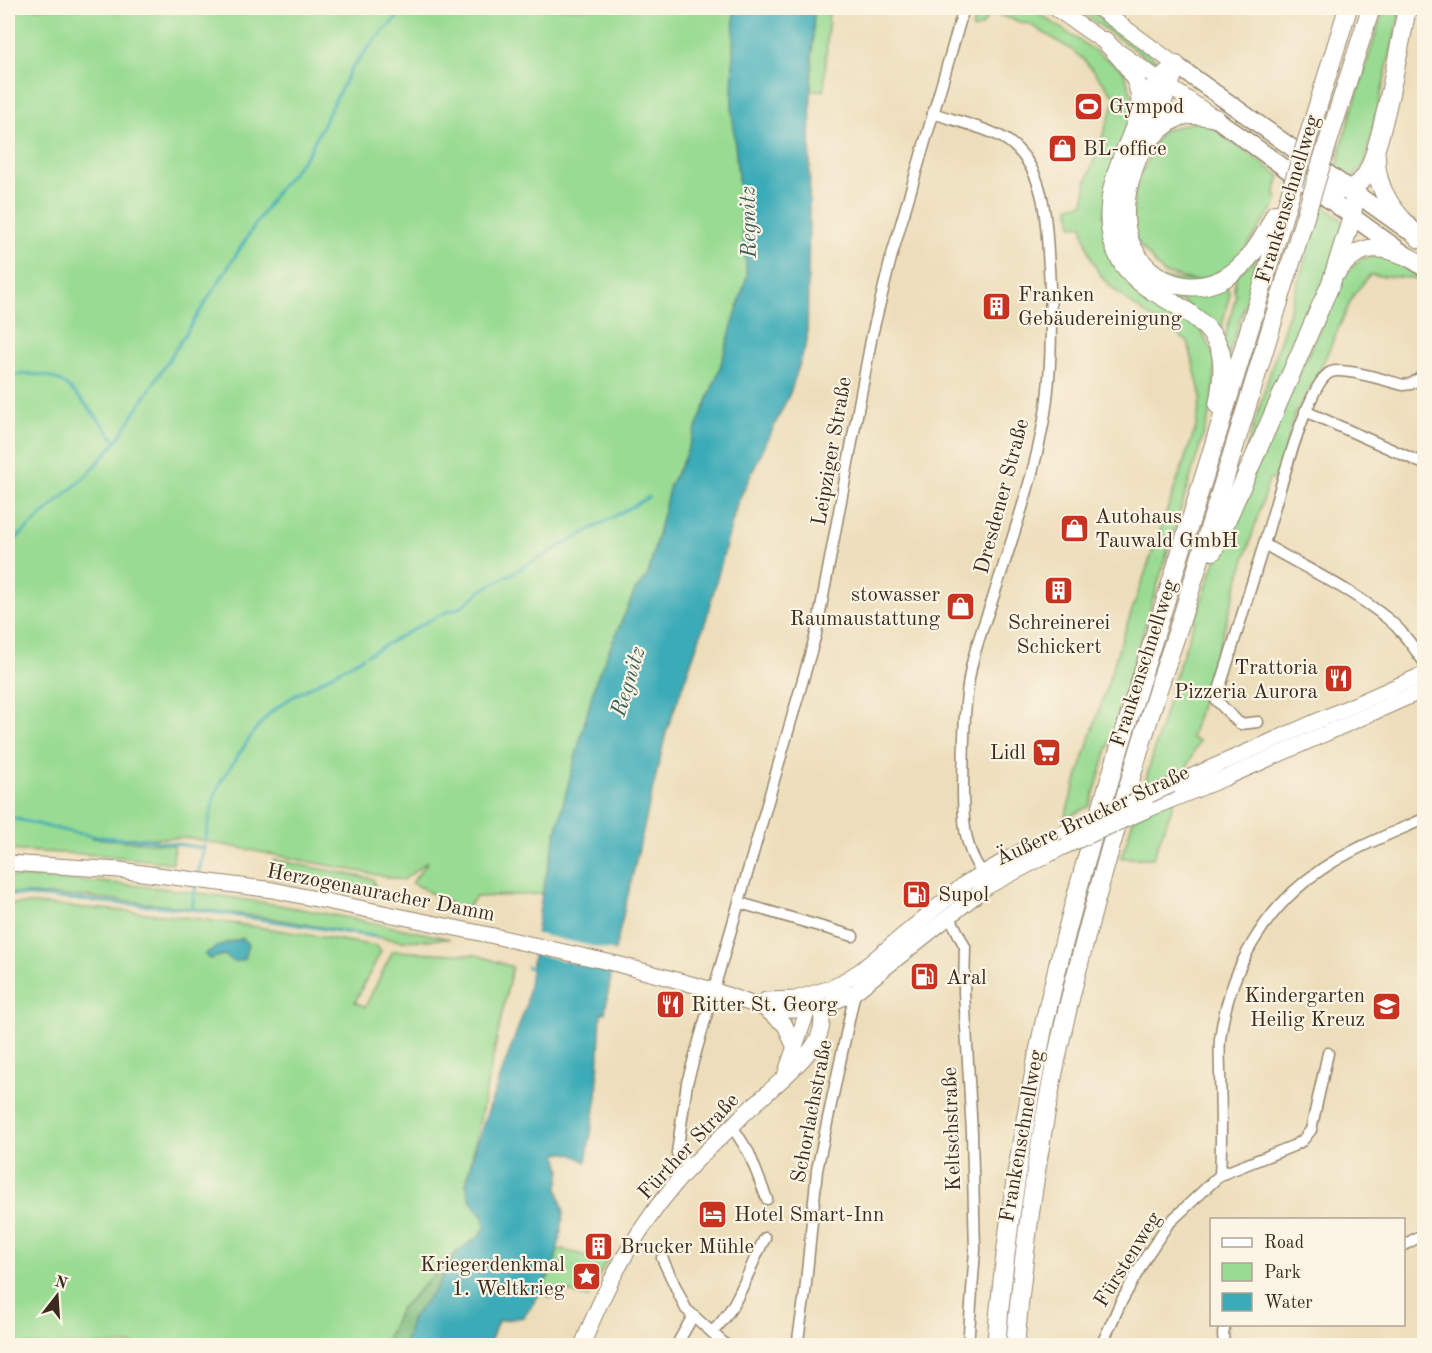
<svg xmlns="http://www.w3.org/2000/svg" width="1432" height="1353" font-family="'Old Standard TT',serif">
  <rect width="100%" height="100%" fill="#fcf5e5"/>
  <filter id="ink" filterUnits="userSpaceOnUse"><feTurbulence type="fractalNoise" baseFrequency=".0167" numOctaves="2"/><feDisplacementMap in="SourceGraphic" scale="12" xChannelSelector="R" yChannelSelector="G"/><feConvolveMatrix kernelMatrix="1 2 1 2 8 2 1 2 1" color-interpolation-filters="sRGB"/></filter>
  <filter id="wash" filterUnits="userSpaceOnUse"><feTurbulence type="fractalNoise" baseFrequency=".008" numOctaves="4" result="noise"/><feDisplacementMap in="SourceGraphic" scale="24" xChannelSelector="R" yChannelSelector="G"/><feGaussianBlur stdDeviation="1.35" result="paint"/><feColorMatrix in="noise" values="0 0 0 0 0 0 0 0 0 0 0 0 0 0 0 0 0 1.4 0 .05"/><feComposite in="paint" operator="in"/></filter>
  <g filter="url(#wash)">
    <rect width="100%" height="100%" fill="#eddebb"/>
    <g fill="#99db92" stroke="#6a8258" stroke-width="1.5">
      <path d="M8 8H734L732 109 747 276 719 371 683 461 670 485 648 575 635 591 596 681 563 804 542 894 476 897 464 911 412 883 428 861 403 880 189 838H91L174 845 173 863 99 855 8 850Z"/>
      <path d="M814 8H829L824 91 811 89Z"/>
      <path d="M981 8H1031L1123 70 1136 105 1103 216 1200 328 1215 357 1213 403 1090 806 1064 819 1120 645 1196 427 1201 396 1188 342C1162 324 1117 299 1099 273 1089 259 1086 241 1082 225L1072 226 1069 206 1084 203 1087 180 1116 98 1084 60 1072 50 1028 23 1026 24 990 12 982 26 974 30 972 27Z"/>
      <path d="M1075 8H1084L1093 13 1142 47 1156 60 1154 63Z"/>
      <path d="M1384 8H1401L1365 163 1352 180 1335 172 1342 150 1340 149Z"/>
      <path d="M1201 120 1280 176 1274 195 1278 197 1275 206 1232 268 1196 281 1163 273 1132 236 1134 192 1155 142 1164 130Z"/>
      <path d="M1322 205 1345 222 1328 274 1249 455 1245 454Z"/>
      <path d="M1262 253 1228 357 1223 344 1236 296 1234 290 1236 276Z"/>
      <path d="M1384 256 1424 279 1370 275 1354 294 1318 374 1295 414 1276 480 1269 479 1191 738 1199 741 1187 767 1153 858H1121L1145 783 1174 680 1213 567 1245 491 1346 272 1363 258Z"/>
      <path d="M1150 278 1225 283 1230 294 1220 333 1186 304Z"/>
      <path d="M274 860 373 879 378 897 272 877Z"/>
      <path d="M8 877C157 881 305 907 450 939L401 941 270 918 167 905 88 897 8 893Z"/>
      <path d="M8 904C33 903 60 906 85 908 183 914 280 930 376 946L381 951 355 1002 365 1007 393 951 477 955 512 967 466 1185 471 1202 484 1217 485 1227 481 1235 458 1251 400 1309 384 1345H8Z"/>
      <path d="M558 1249 592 1257 611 1252 588 1298 557 1288 551 1298 541 1292 555 1262Z"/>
    </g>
    <path fill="#7abb7c" stroke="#5a724d" stroke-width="1.5" d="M458 1251 435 1290 412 1318 404 1345 384 1346 400 1309Z"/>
    <g fill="#3babb7" stroke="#3b6a6a" stroke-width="1.5">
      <path d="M734 8H814L811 89 807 341 790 393 737 504 706 620 666 733 615 950 605 1013H601L597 1097 586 1162C577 1157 567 1149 557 1155L561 1170 558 1189 564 1213 560 1237 555 1262 541 1292 524 1317 498 1321 489 1345 404 1346 412 1318 435 1290 458 1251 481 1235 485 1227 484 1217 471 1202 466 1185 476 1144 526 1006 542 894 563 804 596 680 635 591 648 575 670 485 683 461 719 371 747 276 732 109Z"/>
      <path d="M243 938 248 945 244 959 235 962 224 955 210 959 205 954 223 944Z"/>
    </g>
    <path fill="#eddebb" d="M533 933 618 952 615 972 530 953Z"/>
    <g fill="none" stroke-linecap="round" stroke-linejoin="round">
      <g stroke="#3babb7" stroke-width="3">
        <path d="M8 376C23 373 44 373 58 380 75 388 103 426 116 441"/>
        <path d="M8 546 87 475 116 442 275 194 309 152 351 69 377 37 407 8"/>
        <path d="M367 655 439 615 461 607 482 590 649 497"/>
        <path d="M8 817 62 830 98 837 150 840 203 848"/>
        <path d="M205 841 214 798 221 781 255 730 270 713 289 699 363 657"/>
        <path d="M198 876 204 846"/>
        <path d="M196 885 192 909 377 937"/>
        <path d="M8 894 191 909"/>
        <path d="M527 967 531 968"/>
      </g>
    </g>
  </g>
  <g filter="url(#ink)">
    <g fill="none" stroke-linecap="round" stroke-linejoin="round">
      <defs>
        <g id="street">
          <path d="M933 113C955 121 997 130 1013 145 1044 172 1046 215 1048 253 1052 308 1053 372 1043 425 1032 483 1012 539 994 595 986 619 976 644 971 668 963 708 964 746 963 786 963 816 963 848 982 872"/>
          <path d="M1424 375 1411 384 1403 385C1388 381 1344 367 1331 372 1307 380 1273 515 1264 544 1305 568 1351 589 1388 619 1403 631 1413 647 1424 662"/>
          <path d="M1305 411 1424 464"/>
          <path d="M1258 722 1240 724 1216 700 1264 544"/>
          <path d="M740 903 853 936"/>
          <path d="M949 915 965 947 964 992 972 1133 975 1250 968 1346"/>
          <path d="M732 1126 749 1153 767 1199"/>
          <path d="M690 1168 677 1153 687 1083 816 634 872 335 891 258 964 8"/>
          <path d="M1220 1175C1222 1142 1221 1109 1220 1075 1220 1063 1219 1051 1220 1039 1229 970 1264 908 1322 869 1353 848 1390 834 1424 819"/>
          <path d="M1404 1245 1424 1234"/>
          <path d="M662 1258 686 1309 727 1346"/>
          <path d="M712 1332C739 1307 748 1269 765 1238"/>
          <path d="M676 1346 693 1316"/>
          <path d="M797 1346 805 1293 817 1170 855 992"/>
          <path d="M1101 1346 1120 1304 1146 1257 1168 1224 1220 1175 1293 1146 1302 1141 1311 1130 1328 1053"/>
          <path d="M1224 1346 1223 1334 1225 1324"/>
        </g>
        <g id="secondary">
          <path d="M1055 8 1215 118"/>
          <path d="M1098 8 1176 65"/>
          <path d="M1172 785 1424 674"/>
          <path d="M1149 809 1225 778 1424 690"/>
          <path d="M8 863 119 870 273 890 494 936 617 964 713 990 763 1008 794 1010 821 1008 855 992 986 887 1061 848"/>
          <path d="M766 1000 795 999 834 987 860 971 966 883 1022 851 1066 832"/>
          <path d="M765 1009 785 1025 795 1048"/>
          <path d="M786 1072 811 1001"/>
          <path d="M582 1346C604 1288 635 1232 675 1184 695 1160 720 1139 742 1116 764 1094 805 1064 818 1038 825 1023 822 1008 813 995"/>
        </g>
        <g id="primary">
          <path d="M1176 65 1407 230"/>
          <path d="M1215 118 1424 268"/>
        </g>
        <g id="highway">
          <path d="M1105 41C1125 62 1144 80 1140 111"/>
          <path d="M1176 65C1168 72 1159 79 1153 88 1141 106 1134 130 1125 150 1103 201 1098 259 1153 291 1177 306 1210 320 1220 350 1225 367 1221 388 1218 405"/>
          <path d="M1176 65C1164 112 1123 168 1125 216 1126 265 1174 302 1221 280 1247 267 1264 239 1275 214"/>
          <path d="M1311 128 1348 8"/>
          <path d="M1152 137C1174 115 1185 111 1215 118"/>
          <path d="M1327 145 1371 8"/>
          <path d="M1376 155C1375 192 1396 214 1420 239"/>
          <path d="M1317 189C1333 192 1348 193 1361 181 1379 166 1401 38 1407 8"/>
          <path d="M1338 271C1360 240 1386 245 1416 261"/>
          <path d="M1213 551 1331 283 1352 217 1354 200 1351 191"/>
          <path d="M996 1346C1005 1239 1021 1134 1043 1029 1073 894 1115 761 1157 628 1203 481 1249 333 1293 184"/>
          <path d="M1015 1346C1026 1225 1043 1104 1073 987 1096 895 1122 805 1150 715 1161 678 1175 641 1186 604 1226 475 1266 346 1305 217"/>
        </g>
      </defs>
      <use href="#street" stroke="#94846c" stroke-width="13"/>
      <use href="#secondary" stroke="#94846c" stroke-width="17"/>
      <use href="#primary" stroke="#94846c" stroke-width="19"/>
      <use href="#highway" stroke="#94846c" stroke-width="20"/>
      <use href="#street" stroke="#fff" stroke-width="10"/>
      <use href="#secondary" stroke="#fff" stroke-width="15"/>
      <use href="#primary" stroke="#fff" stroke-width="16"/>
      <use href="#highway" stroke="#fff" stroke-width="18"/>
      <defs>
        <g id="secondary-bridge">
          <path d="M1066 832 1172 785"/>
          <path d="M1061 848 1149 809"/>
        </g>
        <g id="highway-bridge">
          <path d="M1293 184 1311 128"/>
          <path d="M1305 217 1327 145"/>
        </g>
      </defs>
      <use href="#secondary-bridge" stroke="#94846c" stroke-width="17" stroke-linecap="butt"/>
      <use href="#highway-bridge" stroke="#94846c" stroke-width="20" stroke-linecap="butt"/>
      <use href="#secondary-bridge" stroke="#fff" stroke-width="15"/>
      <use href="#highway-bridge" stroke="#fff" stroke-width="18"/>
    </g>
  </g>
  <defs>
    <symbol id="stadium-square" viewBox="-11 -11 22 22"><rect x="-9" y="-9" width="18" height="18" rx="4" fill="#c8321e" stroke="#fcf5e5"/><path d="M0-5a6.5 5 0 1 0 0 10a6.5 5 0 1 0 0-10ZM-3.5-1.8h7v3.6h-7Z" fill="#fff"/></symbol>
    <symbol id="shop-square" viewBox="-11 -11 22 22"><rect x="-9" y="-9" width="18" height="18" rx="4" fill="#c8321e" stroke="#fcf5e5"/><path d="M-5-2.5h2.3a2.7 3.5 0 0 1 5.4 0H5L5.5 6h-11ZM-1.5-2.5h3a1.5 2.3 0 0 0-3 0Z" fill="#fff"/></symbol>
    <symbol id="building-square" viewBox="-11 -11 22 22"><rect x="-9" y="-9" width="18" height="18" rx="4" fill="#c8321e" stroke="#fcf5e5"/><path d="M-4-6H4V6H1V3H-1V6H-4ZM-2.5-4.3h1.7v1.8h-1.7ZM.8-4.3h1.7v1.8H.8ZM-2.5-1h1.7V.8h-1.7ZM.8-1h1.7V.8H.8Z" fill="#fff"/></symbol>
    <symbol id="restaurant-square" viewBox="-11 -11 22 22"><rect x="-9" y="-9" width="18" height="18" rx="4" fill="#c8321e" stroke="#fcf5e5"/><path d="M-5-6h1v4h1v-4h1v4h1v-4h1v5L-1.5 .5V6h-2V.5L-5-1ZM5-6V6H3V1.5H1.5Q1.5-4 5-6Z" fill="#fff"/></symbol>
    <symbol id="supermarket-square" viewBox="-11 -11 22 22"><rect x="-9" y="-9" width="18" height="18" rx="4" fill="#c8321e" stroke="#fcf5e5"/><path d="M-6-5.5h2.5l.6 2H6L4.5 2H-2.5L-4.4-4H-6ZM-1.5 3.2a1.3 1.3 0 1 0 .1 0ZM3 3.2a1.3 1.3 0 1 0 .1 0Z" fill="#fff"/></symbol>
    <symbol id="fuel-square" viewBox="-11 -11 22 22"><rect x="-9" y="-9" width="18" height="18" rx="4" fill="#c8321e" stroke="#fcf5e5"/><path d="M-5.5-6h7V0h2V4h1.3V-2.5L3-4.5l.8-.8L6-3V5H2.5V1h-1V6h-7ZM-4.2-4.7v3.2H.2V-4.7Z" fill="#fff"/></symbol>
    <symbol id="school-square" viewBox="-11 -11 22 22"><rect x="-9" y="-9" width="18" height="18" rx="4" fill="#c8321e" stroke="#fcf5e5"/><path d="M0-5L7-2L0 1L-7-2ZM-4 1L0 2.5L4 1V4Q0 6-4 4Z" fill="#fff"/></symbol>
    <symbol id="hotel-square" viewBox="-11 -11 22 22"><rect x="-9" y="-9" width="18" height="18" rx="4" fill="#c8321e" stroke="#fcf5e5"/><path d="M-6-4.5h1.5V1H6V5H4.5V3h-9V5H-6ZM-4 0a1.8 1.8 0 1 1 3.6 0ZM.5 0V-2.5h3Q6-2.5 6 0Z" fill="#fff"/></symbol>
    <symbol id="sight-square" viewBox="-11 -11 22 22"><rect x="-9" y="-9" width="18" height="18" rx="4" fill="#c8321e" stroke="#fcf5e5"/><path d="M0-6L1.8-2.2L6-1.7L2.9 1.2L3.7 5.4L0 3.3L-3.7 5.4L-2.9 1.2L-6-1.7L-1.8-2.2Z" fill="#fff"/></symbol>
  </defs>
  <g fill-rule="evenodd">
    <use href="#stadium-square" x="1072" y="90" width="33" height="33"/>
    <use href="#shop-square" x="1046" y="132" width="33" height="33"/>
    <use href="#building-square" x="980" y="290" width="33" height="33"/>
    <use href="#shop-square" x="1058" y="512" width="33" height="33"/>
    <use href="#building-square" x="1042" y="574" width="33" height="33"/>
    <use href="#shop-square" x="944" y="590" width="33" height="33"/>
    <use href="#restaurant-square" x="1322" y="662" width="33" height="33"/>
    <use href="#supermarket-square" x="1030" y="736" width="33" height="33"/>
    <use href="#fuel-square" x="900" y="878" width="33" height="33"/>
    <use href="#fuel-square" x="908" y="960" width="33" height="33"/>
    <use href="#restaurant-square" x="654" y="988" width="33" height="33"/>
    <use href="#school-square" x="1370" y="990" width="33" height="33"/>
    <use href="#hotel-square" x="696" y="1198" width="33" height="33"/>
    <use href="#building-square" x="582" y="1230" width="33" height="33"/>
    <use href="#sight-square" x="570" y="1260" width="33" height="33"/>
  </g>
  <g text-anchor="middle" stroke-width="4.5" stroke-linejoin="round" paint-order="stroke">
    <g font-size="21" fill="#3b2a1e" stroke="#fcf5e5" text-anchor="start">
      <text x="1109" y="113">Gympod</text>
      <text x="1083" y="155">BL-office</text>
      <text x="1018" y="301">Franken<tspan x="1018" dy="24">Gebäudereinigung</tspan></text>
      <text x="1095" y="523">Autohaus<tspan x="1095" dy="24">Tauwald GmbH</tspan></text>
      <text x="940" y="601" text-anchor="end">stowasser<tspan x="940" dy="24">Raumaustattung</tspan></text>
      <text x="1059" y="629" text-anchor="middle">Schreinerei<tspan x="1059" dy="24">Schickert</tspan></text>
      <text x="1318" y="674" text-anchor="end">Trattoria<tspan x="1318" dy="24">Pizzeria Aurora</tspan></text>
      <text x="1026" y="759" text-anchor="end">Lidl</text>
      <text x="938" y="901">Supol</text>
      <text x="946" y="984">Aral</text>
      <text x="1365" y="1002" text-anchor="end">Kindergarten<tspan x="1365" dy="24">Heilig Kreuz</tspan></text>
      <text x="691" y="1011">Ritter St. Georg</text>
      <text x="734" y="1221">Hotel Smart-Inn</text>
      <text x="620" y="1253">Brucker Mühle</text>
      <text x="565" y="1271" text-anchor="end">Kriegerdenkmal<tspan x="565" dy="24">1. Weltkrieg</tspan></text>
    </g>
    <g font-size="21" fill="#3b2a1e" stroke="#fcf5e5">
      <text transform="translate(1287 199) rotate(-73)" y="7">Frankenschnellweg</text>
      <text transform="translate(831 451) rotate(-80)" y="7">Leipziger Straße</text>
      <text transform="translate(1001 496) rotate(-75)" y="7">Dresdener Straße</text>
      <text transform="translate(1143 663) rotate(-72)" y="7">Frankenschnellweg</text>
      <text transform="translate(1092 815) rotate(-25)" y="7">Äußere Brucker Straße</text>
      <text transform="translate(381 892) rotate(11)" y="7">Herzogenauracher Damm</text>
      <text transform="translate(811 1111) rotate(-79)" y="7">Schorlachstraße</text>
      <text transform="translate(951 1129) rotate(-92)" y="7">Keltschstraße</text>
      <text transform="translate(1021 1136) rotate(-80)" y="7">Frankenschnellweg</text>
      <text transform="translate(688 1146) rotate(-47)" y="7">Fürther Straße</text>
      <text transform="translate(1127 1259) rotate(-58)" y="7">Fürstenweg</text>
    </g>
    <g font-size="22" font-style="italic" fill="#3b5e5b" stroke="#fcf5e5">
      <text transform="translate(747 222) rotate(-91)" y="8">Regnitz</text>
      <text transform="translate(627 681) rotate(-73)" y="8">Regnitz</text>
    </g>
  </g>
  <rect width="1432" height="1353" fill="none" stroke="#fcf5e5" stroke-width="30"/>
  <rect x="1210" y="1218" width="195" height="108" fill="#fcf5e5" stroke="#afa495" stroke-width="1.5"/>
  <rect x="1222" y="1238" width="30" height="9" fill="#ffffff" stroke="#afa495" stroke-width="1.5"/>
  <text x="1264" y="1248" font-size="18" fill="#3b2a1e">Road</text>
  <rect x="1222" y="1263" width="30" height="18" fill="#99db92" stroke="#afa495" stroke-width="1.5"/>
  <text x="1264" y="1278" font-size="18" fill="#3b2a1e">Park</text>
  <rect x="1222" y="1293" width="30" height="18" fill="#3babb7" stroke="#afa495" stroke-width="1.5"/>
  <text x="1264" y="1308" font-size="18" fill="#3b2a1e">Water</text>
  <g transform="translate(57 1296) rotate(17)" stroke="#fcf5e5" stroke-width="4.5" paint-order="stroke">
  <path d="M0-4.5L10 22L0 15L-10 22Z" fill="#3b2a1e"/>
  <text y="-9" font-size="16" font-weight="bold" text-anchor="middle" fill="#3b2a1e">N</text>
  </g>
</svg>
